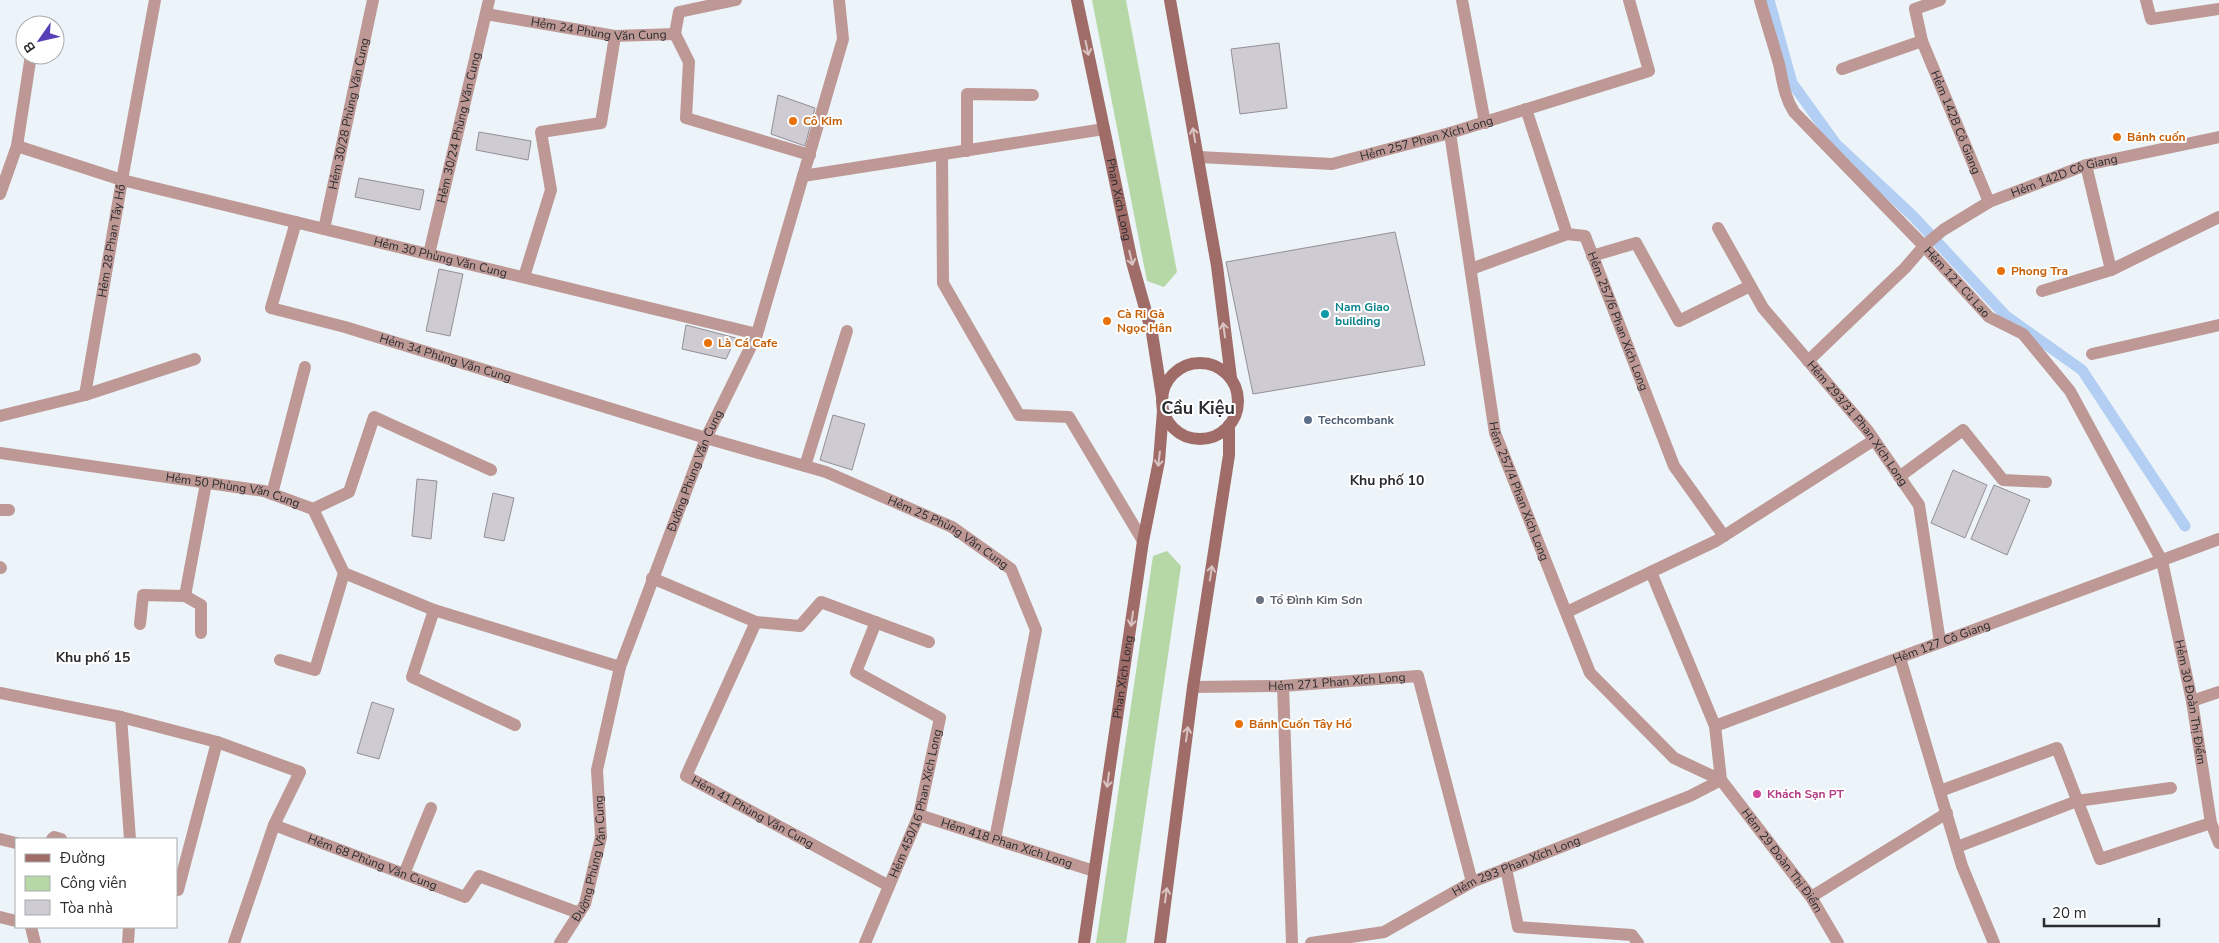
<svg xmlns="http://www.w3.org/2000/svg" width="2219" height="943" font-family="'Nunito Sans',sans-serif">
  <rect width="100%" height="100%" fill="#ecf3f9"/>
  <g fill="#b5d8a6">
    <path d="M1092 0H1126L1177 272 1164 287 1147 281Z"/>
    <path d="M1167 551 1181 566 1126 943H1096L1153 556Z"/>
  </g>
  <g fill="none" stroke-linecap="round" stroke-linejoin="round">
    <path stroke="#b2cef3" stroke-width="11" d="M1769 0 1792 83 1836 144 1913 216 2006 316 2082 370 2185 526"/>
  </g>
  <g fill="#cfcbd3" stroke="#938f96">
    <path d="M1279 43 1287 108 1240 114 1231 49Z"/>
    <path d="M778 95 815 108 805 146 771 134Z"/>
    <path d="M479 132 531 141 528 160 476 150Z"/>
    <path d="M359 178 424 190 420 210 355 197Z"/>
    <path d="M1395 232 1425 365 1253 394 1226 262Z"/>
    <path d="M439 269 463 274 450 336 426 331Z"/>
    <path d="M686 325 736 338 726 359 682 349Z"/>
    <path d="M833 415 865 424 852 470 820 460Z"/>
    <path d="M1953 470 1987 485 1965 538 1931 523Z"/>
    <path d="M417 479 437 481 431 539 412 536Z"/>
    <path d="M1994 485 2030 500 2007 555 1971 539Z"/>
    <path d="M493 493 514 498 504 541 484 537Z"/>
    <path d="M372 702 394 709 379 759 357 753Z"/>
  </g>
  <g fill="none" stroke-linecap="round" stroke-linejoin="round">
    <g stroke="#bd9895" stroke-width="12">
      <path d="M1462 0 1485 123"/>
      <path d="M1760 0C1766 21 1773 43 1779 64 1783 82 1784 96 1794 112L1924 246"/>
      <path d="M2146 0 2151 19 2219 9"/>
      <path id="s1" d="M486 14 615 36 675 34 689 62 686 118 810 155"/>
      <path d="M675 34 679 12 736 0"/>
      <path id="s2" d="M1922 41 1989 202"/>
      <path d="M1842 69 1922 41 1915 9 1940 0"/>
      <path id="s3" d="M1526 109 1567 234 1585 236 1674 466 1724 536"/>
      <path id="s4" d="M1450 133 1495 433 1590 673 1674 758 1721 780 1811 897 1838 943"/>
      <path id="s5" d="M17 146 122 180 757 334"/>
      <path d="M967 151V94L1033 95"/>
      <path d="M942 155 943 283 1019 415 1069 417 1143 541"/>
      <path id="s6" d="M1199 157 1332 164 1450 133 1649 71 1629 0"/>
      <path d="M803 176 1104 129"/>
      <path d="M0 194 17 146 31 55"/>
      <path id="s7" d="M296 222 271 308 345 327 706 438 826 472 952 527 1011 569 1036 630 995 839"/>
      <path id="s8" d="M1718 228 1763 308 1868 431 1919 505 1940 642"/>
      <path id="s9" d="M324 229 373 0"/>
      <path id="s10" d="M429 254 489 0"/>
      <path d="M1592 256 1636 243 1679 321 1750 286"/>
      <path d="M1471 269 1567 234"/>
      <path d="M2111 270 2219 217"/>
      <path d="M524 277 551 190 541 132 601 123 615 36"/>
      <path d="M2042 291 2111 270 2086 165"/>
      <path d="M2092 354 2219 325"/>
      <path id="s11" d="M1808 361 1905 268 1924 246 1943 230 1989 202 2086 165 2219 137"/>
      <path d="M85 395 195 359"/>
      <path id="s12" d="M0 416 85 395 122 180 155 0"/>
      <path id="s13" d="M0 453 264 491 313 509 344 573 434 610 620 667"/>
      <path d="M805 466 847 331"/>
      <path d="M1899 477 1963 430 2003 480 2046 482"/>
      <path d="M272 494 305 367"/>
      <path d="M313 509 349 492 374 417 491 470"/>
      <path d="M0 510H9"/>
      <path id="s14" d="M2162 561 2192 701 2211 823 2219 843"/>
      <path d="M0 567 1 568"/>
      <path d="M1651 572 1715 726"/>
      <path d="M652 578 756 622 800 626 821 602 929 642"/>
      <path d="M185 596 201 605V633"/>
      <path d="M434 610 412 677 515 725"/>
      <path d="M1567 612 1716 541 1874 440"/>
      <path id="s15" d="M756 622 686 776 889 886"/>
      <path d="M140 624 143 595 185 596 206 483"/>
      <path d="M1900 658 1962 866 1994 943"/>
      <path d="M280 660 315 670 344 573"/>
      <path id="s16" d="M1193 687 1283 686 1418 676 1472 882"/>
      <path d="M0 693 121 717 217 742 300 772 274 825"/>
      <path d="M2192 701 2219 692"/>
      <path d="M121 717 130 839"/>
      <path id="s17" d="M1721 780 1715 726 2219 539"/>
      <path d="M1940 791 2057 748 2100 859 2211 823"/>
      <path id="s18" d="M919 815 1094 871"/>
      <path d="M0 839 16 843"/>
      <path d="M52 839 54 837 61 839"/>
      <path d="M1957 847 2077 801 2171 788"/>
      <path d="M1506 868 1518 927 1632 935 1638 943"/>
      <path d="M178 890 217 742"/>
      <path d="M1811 897 1947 813"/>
      <path d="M0 917 16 921"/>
      <path d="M31 927 35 943"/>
      <path d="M128 943 129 927"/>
      <path id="s19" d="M234 943 274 825 465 897 479 876 579 913"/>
      <path id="s20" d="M865 943 919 815 940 718 856 672 876 622"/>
      <path id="s21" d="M1311 943 1384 932 1472 882 1690 796 1721 780"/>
    </g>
    <g stroke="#bd9895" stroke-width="12">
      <path id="s22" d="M1924 246 1989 317 2023 334 2070 391 2162 561"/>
      <path d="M1283 686 1292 943"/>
      <path d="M404 874 431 808"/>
      <path id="s23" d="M560 943 585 904 601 837 597 770 620 667 706 438 757 334 843 39 839 0"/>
    </g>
    <g stroke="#a06c68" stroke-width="12">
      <path id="s24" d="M1077 0 1132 262 1152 333 1162 397"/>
      <path d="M1170 0 1217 266 1231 378"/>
      <circle cx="1200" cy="401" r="38"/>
      <path id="s25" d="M1084 943 1143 541 1159 461 1163 411"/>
      <path d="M1160 943 1193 687 1229 455V425"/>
    </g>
  </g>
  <defs><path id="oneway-shaft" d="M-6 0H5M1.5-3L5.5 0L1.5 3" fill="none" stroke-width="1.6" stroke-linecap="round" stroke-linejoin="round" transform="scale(1.25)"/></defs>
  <g stroke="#d9c4c3">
    <use href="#oneway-shaft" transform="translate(1087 48) rotate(78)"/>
    <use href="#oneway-shaft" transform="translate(1194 135) rotate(-100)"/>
    <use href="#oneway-shaft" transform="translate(1131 258) rotate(77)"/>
    <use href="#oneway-shaft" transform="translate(1224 330) rotate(-98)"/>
    <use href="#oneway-shaft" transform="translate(1159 459) rotate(97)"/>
    <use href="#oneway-shaft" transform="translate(1211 573) rotate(-81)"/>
    <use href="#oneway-shaft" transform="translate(1132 619) rotate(98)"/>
    <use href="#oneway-shaft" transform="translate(1187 734) rotate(-82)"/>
    <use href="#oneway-shaft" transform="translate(1108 780) rotate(98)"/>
    <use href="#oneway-shaft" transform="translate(1166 895) rotate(-82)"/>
  </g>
  <g fill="#e8710a" stroke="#fff" stroke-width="2">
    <circle cx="793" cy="121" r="5"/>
    <circle cx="2117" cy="137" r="5"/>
    <circle cx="2001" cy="271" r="5"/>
    <circle cx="1107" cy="321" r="5"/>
    <circle cx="708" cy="343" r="5"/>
    <circle cx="1239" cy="724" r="5"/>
  </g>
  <circle fill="#0f9aa8" stroke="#fff" stroke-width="2" cx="1325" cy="314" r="5"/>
  <circle fill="#5c6f8a" stroke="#fff" stroke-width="2" cx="1308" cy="420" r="5"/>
  <circle fill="#6b7280" stroke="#fff" stroke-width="2" cx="1260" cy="600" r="5"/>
  <circle fill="#d1479c" stroke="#fff" stroke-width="2" cx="1757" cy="794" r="5"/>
  <g text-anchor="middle" stroke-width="4" stroke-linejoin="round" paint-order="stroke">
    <g font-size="12" fill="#2a2c2f" stroke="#fff">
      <text dy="4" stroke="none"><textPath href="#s1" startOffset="114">Hẻm 24 Phùng Văn Cung</textPath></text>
      <text dy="4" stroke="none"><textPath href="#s9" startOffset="118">Hẻm 30/28 Phùng Văn Cung</textPath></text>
      <text dy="4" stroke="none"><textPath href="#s2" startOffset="88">Hẻm 142B Cô Giang</textPath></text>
      <text dy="4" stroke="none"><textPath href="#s10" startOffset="130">Hẻm 30/24 Phùng Văn Cung</textPath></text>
      <text dy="4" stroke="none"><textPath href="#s6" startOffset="231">Hẻm 257 Phan Xích Long</textPath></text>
      <text dy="4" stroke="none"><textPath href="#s11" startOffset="322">Hẻm 142D Cô Giang</textPath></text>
      <text dy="4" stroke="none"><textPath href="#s24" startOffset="204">Phan Xích Long</textPath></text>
      <text dy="4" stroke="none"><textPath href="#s12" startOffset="244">Hẻm 28 Phan Tây Hồ</textPath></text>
      <text dy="4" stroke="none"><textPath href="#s5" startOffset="438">Hẻm 30 Phùng Văn Cung</textPath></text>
      <text dy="4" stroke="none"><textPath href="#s22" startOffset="49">Hẻm 121 Cù Lao</textPath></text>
      <text dy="4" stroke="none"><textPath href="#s3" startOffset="241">Hẻm 257/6 Phan Xích Long</textPath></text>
      <text dy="4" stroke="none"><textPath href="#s7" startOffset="271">Hẻm 34 Phùng Văn Cung</textPath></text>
      <text dy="4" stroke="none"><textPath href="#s8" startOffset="241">Hẻm 293/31 Phan Xích Long</textPath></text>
      <text dy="4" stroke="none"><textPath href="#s23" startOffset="498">Đường Phùng Văn Cung</textPath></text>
      <text dy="4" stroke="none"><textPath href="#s13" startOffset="236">Hẻm 50 Phùng Văn Cung</textPath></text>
      <text dy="4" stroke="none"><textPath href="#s4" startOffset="366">Hẻm 257/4 Phan Xích Long</textPath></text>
      <text dy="4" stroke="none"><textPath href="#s7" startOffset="805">Hẻm 25 Phùng Văn Cung</textPath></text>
      <text dy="4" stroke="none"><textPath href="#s17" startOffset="296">Hẻm 127 Cô Giang</textPath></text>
      <text dy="4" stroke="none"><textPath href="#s25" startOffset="269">Phan Xích Long</textPath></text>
      <text dy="4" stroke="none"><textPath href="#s16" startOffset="144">Hẻm 271 Phan Xích Long</textPath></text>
      <text dy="4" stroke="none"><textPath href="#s14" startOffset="144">Hẻm 30 Đoàn Thị Điểm</textPath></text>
      <text dy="4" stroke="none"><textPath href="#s20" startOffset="149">Hẻm 450/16 Phan Xích Long</textPath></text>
      <text dy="4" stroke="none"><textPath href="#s15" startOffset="245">Hẻm 41 Phùng Văn Cung</textPath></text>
      <text dy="4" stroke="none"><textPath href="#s18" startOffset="92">Hẻm 418 Phan Xích Long</textPath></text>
      <text dy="4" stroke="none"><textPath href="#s23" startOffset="92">Đường Phùng Văn Cung</textPath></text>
      <text dy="4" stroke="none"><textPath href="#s4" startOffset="834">Hẻm 29 Đoàn Thị Điểm</textPath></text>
      <text dy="4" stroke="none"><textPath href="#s19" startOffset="230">Hẻm 68 Phùng Văn Cung</textPath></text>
      <text dy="4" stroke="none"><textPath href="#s21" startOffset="222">Hẻm 293 Phan Xích Long</textPath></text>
    </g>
    <g font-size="12" font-weight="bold" fill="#c56008" stroke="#fff" text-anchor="start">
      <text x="803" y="125">Cô Kim</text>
      <text x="2127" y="141">Bánh cuốn</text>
      <text x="2011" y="275">Phong Tra</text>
      <text x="1117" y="318">Cà Ri Gà<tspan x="1117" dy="14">Ngọc Hân</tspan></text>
      <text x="718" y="347">Là Cá Cafe</text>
      <text x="1249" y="728">Bánh Cuốn Tây Hồ</text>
    </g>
    <g font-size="12" font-weight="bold" fill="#0d838f" stroke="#fff" text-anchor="start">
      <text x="1335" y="311">Nam Giao<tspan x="1335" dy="14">building</tspan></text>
    </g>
    <g font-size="12" font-weight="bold" fill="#4e5e75" stroke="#fff" text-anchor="start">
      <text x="1318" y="424">Techcombank</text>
    </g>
    <g font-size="12" font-weight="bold" fill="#5b616d" stroke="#fff" text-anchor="start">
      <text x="1270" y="604">Tổ Đình Kim Sơn</text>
    </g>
    <g font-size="12" font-weight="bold" fill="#b23c85" stroke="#fff" text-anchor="start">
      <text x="1767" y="798">Khách Sạn PT</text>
    </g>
    <g font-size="14" font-weight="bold" fill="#2a2c2f" stroke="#fff">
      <text x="1387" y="485">Khu phố 10</text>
      <text x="93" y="662">Khu phố 15</text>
    </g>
    <g font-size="18" font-weight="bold" fill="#2a2c2f" stroke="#fff">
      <text x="1198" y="414">Cầu Kiệu</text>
    </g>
  </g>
  <rect x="15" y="838" width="162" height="90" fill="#ffffff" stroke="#aaabac"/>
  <rect x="25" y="854" width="25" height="8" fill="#a06c68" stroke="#aaabac"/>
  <text x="60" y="863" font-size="15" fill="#2a2c2f">Đường</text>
  <rect x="25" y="876" width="25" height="15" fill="#b5d8a6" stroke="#aaabac"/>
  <text x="60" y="888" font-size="15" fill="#2a2c2f">Công viên</text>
  <rect x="25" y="900" width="25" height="15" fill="#cfcbd3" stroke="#aaabac"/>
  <text x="60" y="913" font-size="15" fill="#2a2c2f">Tòa nhà</text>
  <g transform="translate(40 40) rotate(236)"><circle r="24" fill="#ffffff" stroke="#aaabac"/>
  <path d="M0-4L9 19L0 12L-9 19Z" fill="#553eb6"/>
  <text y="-8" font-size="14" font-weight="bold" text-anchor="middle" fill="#2a2c2f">B</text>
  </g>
  <path d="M2044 918v8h115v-8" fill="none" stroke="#2a2c2f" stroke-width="2.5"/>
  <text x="2052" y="918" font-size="15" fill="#2a2c2f" stroke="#ffffff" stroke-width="4" paint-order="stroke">20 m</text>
</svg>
